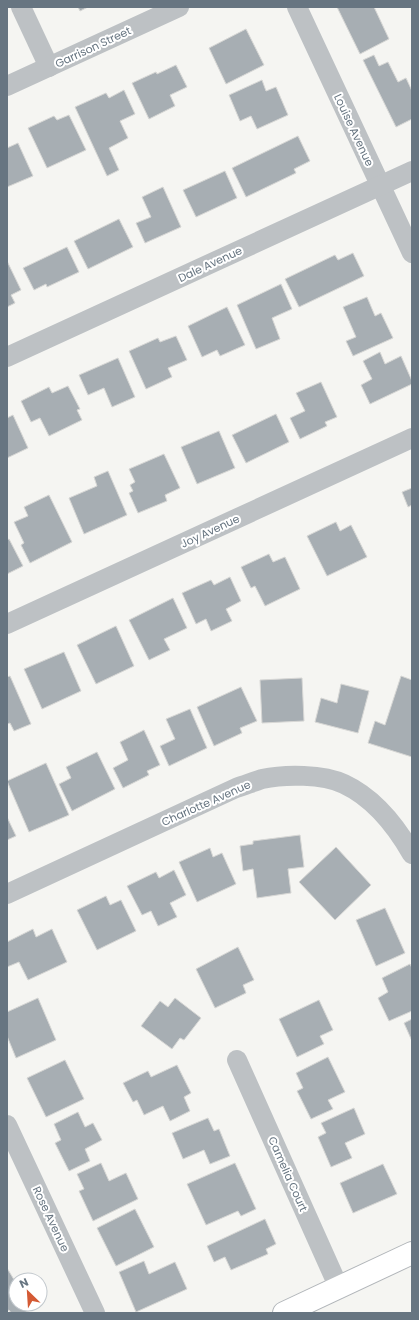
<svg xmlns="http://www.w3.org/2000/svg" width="419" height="1320" font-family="Poppins,sans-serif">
  <rect width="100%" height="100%" fill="#f5f5f2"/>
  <g fill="#a7aeb3" stroke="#d7d7d5">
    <path d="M78 7H88L80 11Z"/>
    <path d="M337 7H374L389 39 360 54Z"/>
    <path d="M246 29 264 65 226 84 209 48Z"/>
    <path d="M374 55 379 66 388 62 398 82 406 78 412 91V119L396 127 363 60Z"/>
    <path d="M176 65 187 87 170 95 175 106 149 119 132 83 156 72 157 74Z"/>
    <path d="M262 80 266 91 276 87 288 115 257 129 251 116 240 121 229 95Z"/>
    <path d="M124 90 135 114 120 121 128 138 109 148 119 170 107 176 75 107 106 93 109 98Z"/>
    <path d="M69 115 86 150 47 168 28 128 54 116 57 120Z"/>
    <path d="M298 136 310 161 294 169 296 173 246 197 232 168Z"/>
    <path d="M18 143 33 176 7 187V148Z"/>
    <path d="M225 171 237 198 196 217 183 190Z"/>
    <path d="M163 187 181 227 145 243 136 223 151 217 142 197Z"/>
    <path d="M119 219 133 247 88 269 74 241Z"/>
    <path d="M67 247 79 272 47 287 46 284 34 290 23 268Z"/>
    <path d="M353 253 364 276 299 307 285 279 335 255 338 260Z"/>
    <path d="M7 261 21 290 11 295 15 303 7 307Z"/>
    <path d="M281 284 292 309 272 318 280 339 256 349 237 305Z"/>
    <path d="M367 297 375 316 381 313 393 338 353 356 346 341 356 337 343 307Z"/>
    <path d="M227 307 245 345 220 356 217 350 202 357 188 326Z"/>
    <path d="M176 336 187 360 168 368 172 377 146 389 129 351 158 338 160 342Z"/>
    <path d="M380 352 385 364 401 356 412 381V384L370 404 361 385 372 379 363 361Z"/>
    <path d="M118 358 135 397 112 407 104 388 88 395 79 375Z"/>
    <path d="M321 382 337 417 325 422 327 426 300 439 290 418 305 411 296 393Z"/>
    <path d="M68 386 80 409 77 410 82 420 49 436 40 418 31 422 21 401 49 387 52 393Z"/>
    <path d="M276 414 289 442 246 463 232 435Z"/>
    <path d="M13 415 28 448 7 458V418Z"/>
    <path d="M219 431 235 468 197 484 181 447Z"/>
    <path d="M164 454 180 488 165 495 167 501 138 513 129 493 133 491 130 485 135 482 129 469Z"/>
    <path d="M108 471 127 515 84 534 69 498 97 486 94 477Z"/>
    <path d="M412 488V505L408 507 402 492Z"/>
    <path d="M49 495 72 542 30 563 21 545 24 543 14 522 28 516 24 507Z"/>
    <path d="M336 522 340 531 351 525 367 557 327 576 307 536Z"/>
    <path d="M9 539 23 566 7 574V540Z"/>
    <path d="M269 554 273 562 285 557 300 589 265 606 255 586 251 588 241 567Z"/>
    <path d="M230 577 241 601 226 609 232 621 211 631 206 619 196 624 182 593 211 580 214 585Z"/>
    <path d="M173 598 187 628 164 639 170 650 149 660 129 620Z"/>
    <path d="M116 626 134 666 96 684 77 645Z"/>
    <path d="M64 652 81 691 42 709 24 669Z"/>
    <path d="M10 676 31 724 14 731 10 723 7 724V677Z"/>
    <path d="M401 676 412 680V757L368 743 375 721 385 725Z"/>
    <path d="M302 678 304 721 262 723 260 680Z"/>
    <path d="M341 684 369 691 358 733 315 722 321 698 337 703Z"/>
    <path d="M241 687 257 721 240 728 242 733 214 746 197 707Z"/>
    <path d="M190 709 207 748 169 766 160 746 175 739 166 719Z"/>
    <path d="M144 730 160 765 147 771 149 775 123 788 113 768 128 760 120 742Z"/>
    <path d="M97 752 115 789 72 811 59 784 71 778 66 767Z"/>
    <path d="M46 763 69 815 29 832 7 781Z"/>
    <path d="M7 817 16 836 7 840Z"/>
    <path d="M300 835 304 867 288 869 291 893 257 898 253 869 243 871 240 846 253 844V841Z"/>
    <path d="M336 847 371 885 335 920 299 882Z"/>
    <path d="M210 848 213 857 222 853 236 884 197 902 179 862Z"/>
    <path d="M174 870 186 895 170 903 177 917 158 926 151 911 142 915 127 886 156 872 159 878Z"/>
    <path d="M106 896 110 905 121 900 136 931 97 950 77 910Z"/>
    <path d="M385 908 405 953 376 966 356 920Z"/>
    <path d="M33 929 36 937 52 929 67 962 28 980 19 962 7 967V942Z"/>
    <path d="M238 947 254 980 243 985 246 993 215 1008 196 969Z"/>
    <path d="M410 964 412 968V1011L389 1021 378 998 388 992 382 978Z"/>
    <path d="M38 998 56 1040 16 1058 7 1036V1012Z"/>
    <path d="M175 998 201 1018 184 1040 180 1038 172 1049 141 1026 160 1001 168 1007Z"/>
    <path d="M319 1000 333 1030 320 1036 324 1044 297 1057 279 1019Z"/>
    <path d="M412 1019V1041L404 1023Z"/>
    <path d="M328 1057 345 1092 328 1100 333 1109 311 1119 297 1091 303 1088 296 1073Z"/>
    <path d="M65 1060 84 1099 46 1117 27 1078Z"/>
    <path d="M177 1065 191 1093 184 1097 190 1111 170 1121 163 1106 144 1115 137 1100 133 1102 123 1083 148 1071 151 1077Z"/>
    <path d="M354 1108 365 1134 345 1143 352 1158 331 1167 318 1137 326 1133 321 1123Z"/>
    <path d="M78 1112 85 1127 93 1123 102 1140 85 1149 90 1161 69 1171 55 1143 61 1140 54 1124Z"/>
    <path d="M208 1118 214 1131 219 1129 230 1156 210 1164 204 1150 183 1159 172 1133Z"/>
    <path d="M101 1163 109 1181 126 1173 138 1199 93 1221 79 1191 84 1189 77 1174Z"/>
    <path d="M235 1163 256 1209 241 1216 238 1211 206 1225 187 1184Z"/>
    <path d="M383 1164 397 1194 353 1213 340 1183Z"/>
    <path d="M135 1209 154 1247 116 1266 97 1228Z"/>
    <path d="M265 1219 276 1244 266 1249 268 1254 231 1270 225 1257 214 1262 207 1246Z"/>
    <path d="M144 1261 149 1274 175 1262 187 1289 136 1312 119 1272Z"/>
    <path d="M7 1268 16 1283V1304H31L33 1309 24 1313H11L9 1310 7 1311Z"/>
  </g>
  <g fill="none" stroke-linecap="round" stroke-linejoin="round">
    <defs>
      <path id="secondary" d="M284 1313 412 1253"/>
    </defs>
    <use href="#secondary" stroke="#b2b6ba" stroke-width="24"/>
    <g stroke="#bdc1c4" stroke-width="20">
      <path d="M21 7 49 67"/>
      <path d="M297 7 412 253"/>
      <path d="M7 86 179 7"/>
      <path d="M7 357 412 171"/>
      <path d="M7 624 412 438"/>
      <path d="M7 894 236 788C245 785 253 782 262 779 285 774 323 774 344 784 374 798 396 826 412 854"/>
      <path d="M237 1060 339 1288"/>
      <path d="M7 1125 95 1313"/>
    </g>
    <use href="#secondary" stroke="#fff" stroke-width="22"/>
  </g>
  <g text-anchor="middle" stroke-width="4" stroke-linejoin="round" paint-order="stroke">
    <g font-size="11" fill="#677581" stroke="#fff">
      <text transform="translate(93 47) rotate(-25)" y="4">Garrison Street</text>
      <text transform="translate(354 130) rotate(65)" y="4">Louise Avenue</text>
      <text transform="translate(210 264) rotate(-25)" y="4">Dale Avenue</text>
      <text transform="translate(210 531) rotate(-25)" y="4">Joy Avenue</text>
      <text transform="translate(206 803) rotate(-24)" y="4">Charlotte Avenue</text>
      <text transform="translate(288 1174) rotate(66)" y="4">Camelia Court</text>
      <text transform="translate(51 1219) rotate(65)" y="4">Rose Avenue</text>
    </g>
  </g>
  <rect width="419" height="1320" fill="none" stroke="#677581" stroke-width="16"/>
  <g transform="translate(28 1292) rotate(335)"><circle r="19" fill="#ffffff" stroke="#c2c8cd"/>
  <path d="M0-3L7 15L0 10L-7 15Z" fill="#d45a34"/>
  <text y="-6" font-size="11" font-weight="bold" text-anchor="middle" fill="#677581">N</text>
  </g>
</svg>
